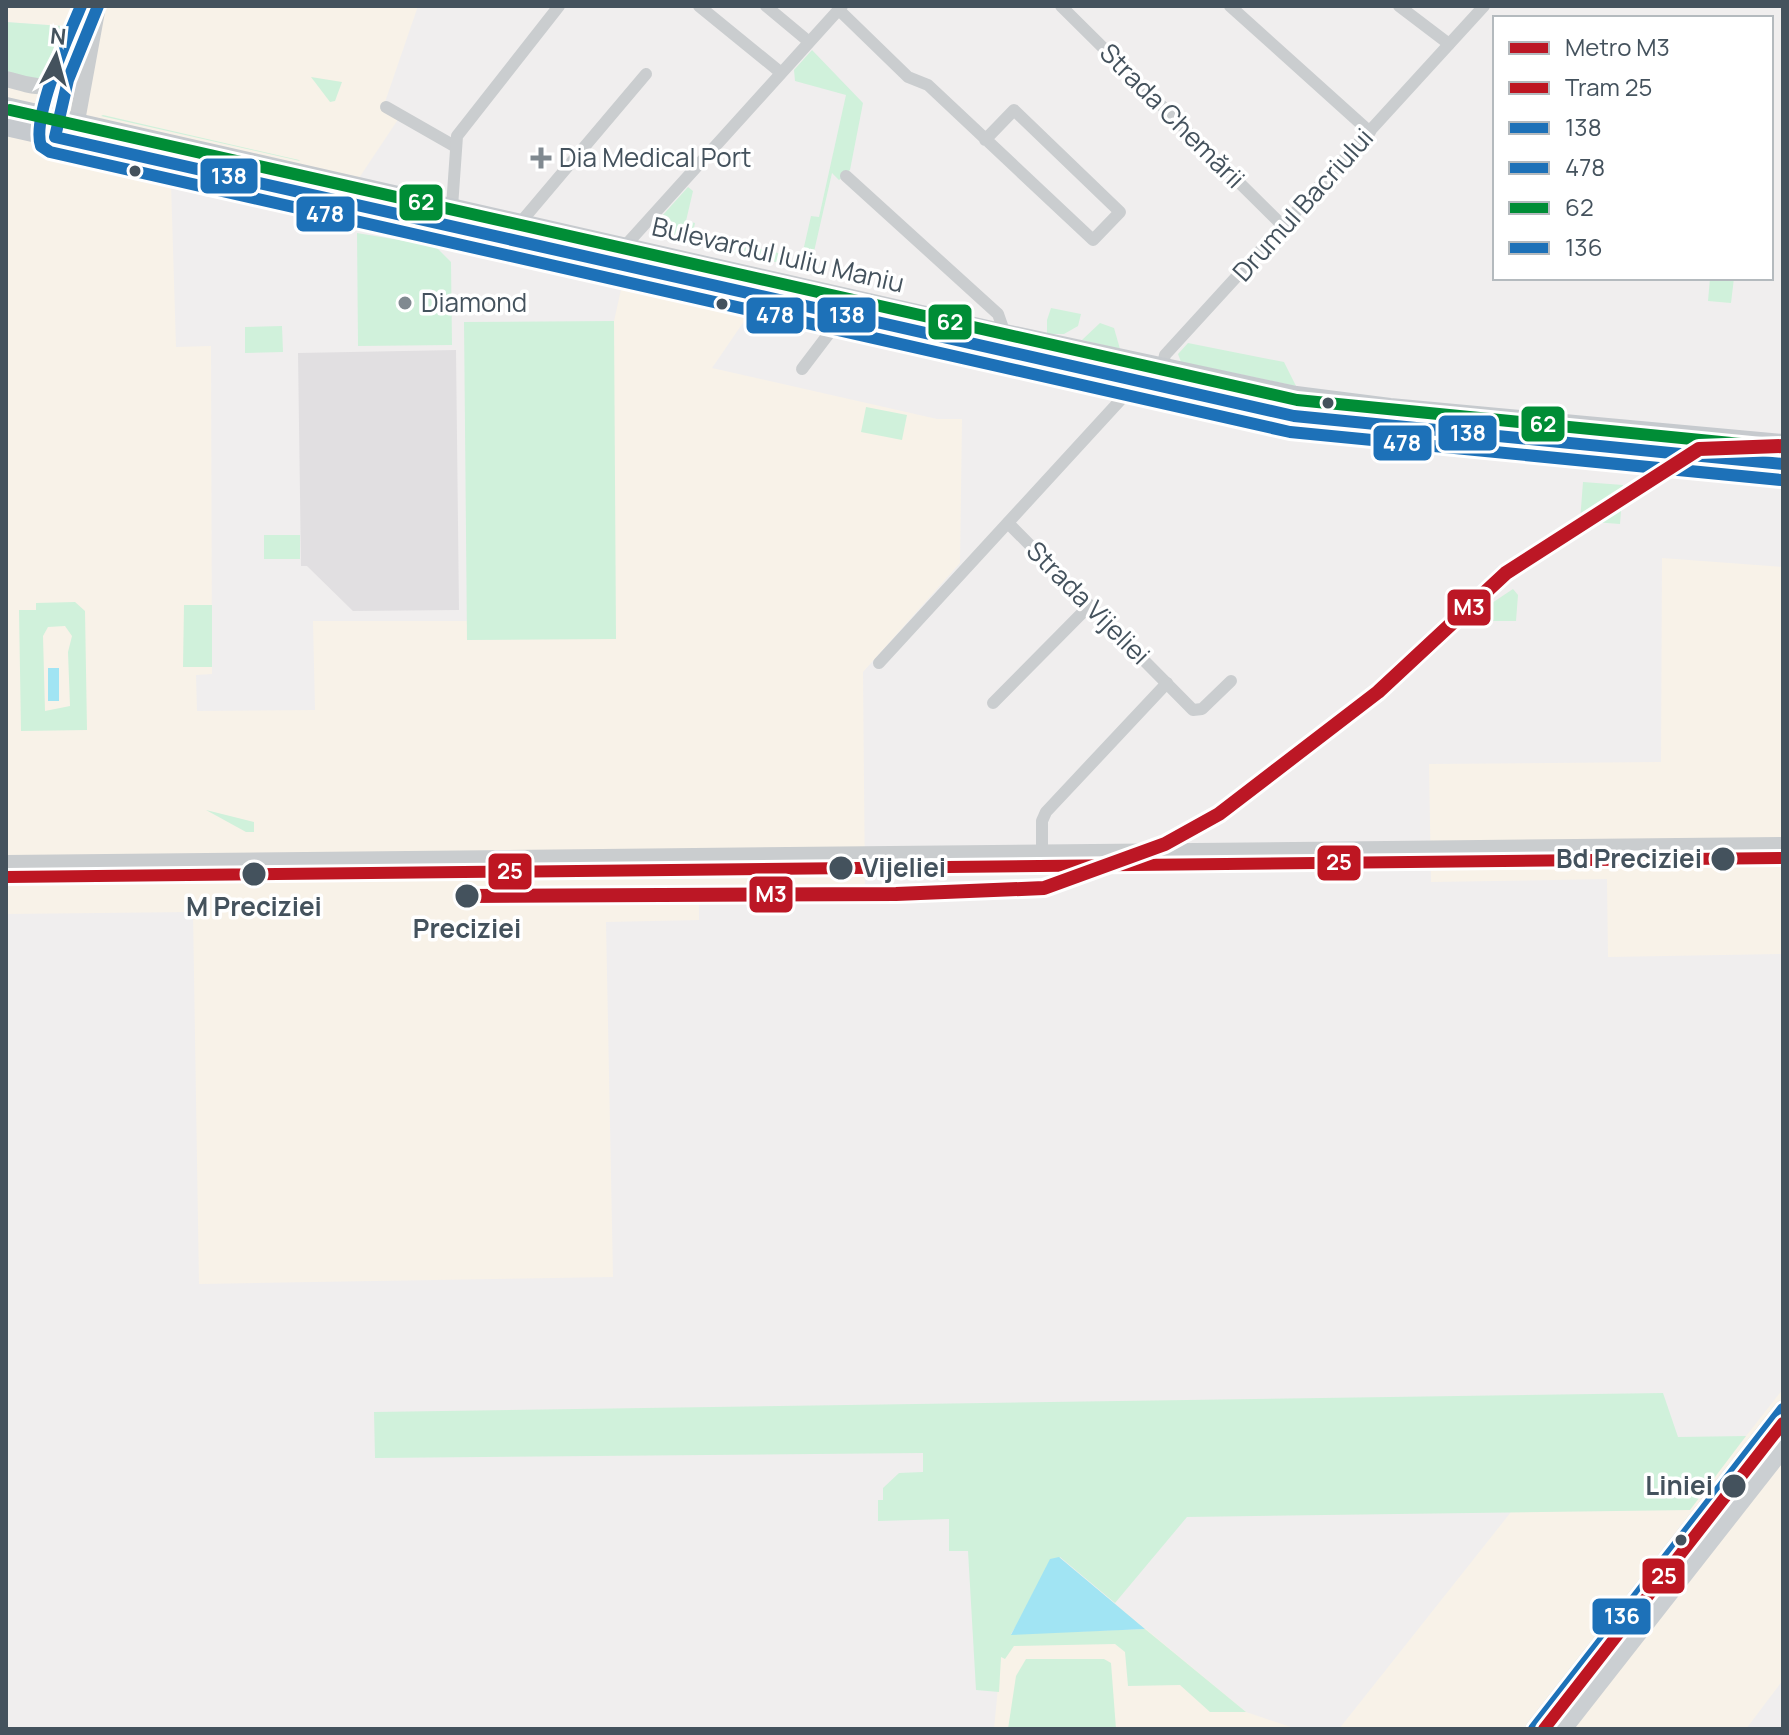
<svg xmlns="http://www.w3.org/2000/svg" width="1789" height="1735" font-family="Manrope,sans-serif">
  <rect width="100%" height="100%" fill="#f0eeee"/>
  <g fill="#f8f2e8">
    <path d="M6 6H418L385 102 403 112 333 217 171 183 176 347 211 346 212 674 196 675 197 711 315 710 313 621H467L468 640 614 321 622 285 749 314 712 368 937 419H962L960 563 863 672 865 892 699 897V920L606 922 613 1277 199 1284 193 912 6 914V74L42 77 57 67 76 27 6 22Z"/>
    <path d="M1662 558 1783 567V954L1608 957 1607 879 1431 882 1429 764 1661 762Z"/>
    <path d="M1783 1389V1680L1746 1729H1339L1511 1512 1689 1509Z"/>
    <path d="M1059 1557 1246 1712 1297 1729H994L1001 1656 1050 1559Z"/>
  </g>
  <path fill="#e1dfe1" d="M456 350 459 610 353 611 307 566H301L298 353Z"/>
  <g fill="#d0f1db" fill-rule="evenodd">
    <path d="M6 22 76 27 57 67 39 81 6 74Z"/>
    <path d="M812 50 863 103 850 170 839 180 832 173 810 269 801 260 811 216 819 217 846 95 795 81 794 70Z"/>
    <path d="M311 77 342 82 335 101 330 102Z"/>
    <path d="M103 115 299 160 300 161 101 116Z"/>
    <path d="M688 187 693 191 686 221 695 223 693 233 782 254 780 263 653 234V226Z"/>
    <path d="M357 233 435 246 451 262 452 345 358 346Z"/>
    <path d="M1710 278H1734L1731 303 1708 301Z"/>
    <path d="M1051 308 1081 314 1078 326 1064 334H1047V320Z"/>
    <path d="M614 321 616 639 467 640 464 322Z"/>
    <path d="M1100 323 1114 328 1120 349 1082 340Z"/>
    <path d="M282 326 283 352 245 353V327Z"/>
    <path d="M1188 343 1284 362 1296 386 1181 362 1178 354Z"/>
    <path d="M866 407 907 415 902 440 861 432Z"/>
    <path d="M1583 482 1623 485 1620 524 1580 521Z"/>
    <rect x="264" y="535" width="36" height="24"/>
    <path d="M1513 589 1518 595 1516 621H1477V613Z"/>
    <path d="M75 602 85 611 87 730 21 731 19 610H36V603ZM65 626 72 636 68 652 70 706 45 711 43 636 48 627Z"/>
    <path d="M184 605H212V667H183Z"/>
    <path d="M206 810 254 822V832H246Z"/>
    <path d="M1663 1393 1678 1437 1746 1436 1690 1510 1187 1517 1115 1603 1060 1557 1011 1634 1145 1629 1246 1712H1210L1180 1685 1128 1686 1125 1652 1115 1644 1014 1646 1005 1659 1001 1657 999 1692 976 1690 968 1551H949V1519L878 1521V1500H883V1488L899 1473 923 1472V1453L375 1458 374 1412Z"/>
    <path d="M1026 1659H1104L1111 1663 1116 1729H1008L1016 1676Z"/>
  </g>
  <g fill="#a1e4f3">
    <rect x="48" y="668" width="11" height="33"/>
    <path d="M1059 1557 1145 1629 1011 1635 1050 1559Z"/>
  </g>
  <g fill="none" stroke-linecap="round" stroke-linejoin="round">
    <g stroke="#cacdcf" stroke-width="12">
      <path d="M699 6 780 72"/>
      <path d="M766 6 808 41"/>
      <path d="M1061 6 1284 227"/>
      <path d="M1230 6 1370 132"/>
      <path d="M1399 6 1449 44"/>
      <path d="M839 10 908 77 928 85 1093 240 1120 212 1014 110 985 140"/>
      <path d="M386 107 456 147"/>
      <path d="M846 176 998 314 1005 334"/>
      <path d="M452 207 457 136 559 6"/>
      <path d="M520 223 646 74"/>
      <path d="M625 246 842 6"/>
      <path d="M1162 368 1165 355 1484 6"/>
      <path d="M802 369 843 315"/>
      <path d="M1008 523 1193 710 1202 709 1231 681"/>
      <path d="M879 663 1137 382"/>
      <path d="M993 703 1090 605"/>
      <path d="M1042 852V821L1046 812 1167 683"/>
    </g>
    <g stroke="#cacdcf" stroke-width="16">
      <path d="M6 79C38 87 45 94 70 68"/>
      <path d="M57 128 68 80 87 32"/>
      <path d="M75 132 98 6"/>
      <path d="M6 863 1783 845"/>
    </g>
    <g stroke="#cbcfd2" stroke-width="18">
      <path d="M1534 1729 1783 1409"/>
      <path d="M1563 1729 1783 1448"/>
    </g>
    <g stroke="#c6cace" stroke-width="20">
      <path d="M6 107 1005 334 1296 396 1390 408 1783 444"/>
      <path d="M6 126 1294 416 1783 464"/>
    </g>
    <defs>
      <path id="bus-1" d="M98 6 68 80 55 137 1294 416 1783 464"/>
      <path id="bus-2" d="M81 6C69 34 31 118 41 146L50 152 1290 432 1781 480"/>
      <path id="bus-3" d="M10 110 1297 400 1783 448"/>
      <path id="bus-4" d="M1534 1729 1783 1409"/>
    </defs>
    <use href="#bus-1" stroke="#fff" stroke-width="18"/>
    <use href="#bus-2" stroke="#fff" stroke-width="18"/>
    <use href="#bus-3" stroke="#fff" stroke-width="18"/>
    <use href="#bus-4" stroke="#fff" stroke-width="18"/>
    <use href="#bus-1" stroke="#1d71b8" stroke-width="12"/>
    <use href="#bus-2" stroke="#1d71b8" stroke-width="12"/>
    <use href="#bus-3" stroke="#008d36" stroke-width="12"/>
    <use href="#bus-4" stroke="#1d71b8" stroke-width="12"/>
    <defs>
      <g id="tram-1">
        <path d="M6 877 1783 858"/>
        <path d="M1544 1729 1783 1423"/>
      </g>
    </defs>
    <use href="#tram-1" stroke="#fff" stroke-width="18"/>
    <use href="#tram-1" stroke="#be1622" stroke-width="12"/>
    <defs>
      <path id="metro-1" d="M467 896 896 894 1044 888 1165 844 1219 814 1378 692 1506 573 1699 449 1783 446"/>
    </defs>
    <use href="#metro-1" stroke="#fff" stroke-width="20"/>
    <use href="#metro-1" stroke="#bc1725" stroke-width="14"/>
  </g>
  <g fill="#808990" stroke="#fff" stroke-width="3">
    <path d="M537 146h8v8h8v8h-8v8h-8v-8h-8v-8h8z"/>
    <circle cx="405" cy="303" r="8"/>
  </g>
  <g fill="#44525d" stroke="#fff" stroke-width="3">
    <circle cx="135" cy="171" r="7"/>
    <circle cx="722" cy="304" r="7"/>
    <circle cx="1328" cy="403" r="7"/>
    <circle cx="1723" cy="859" r="13"/>
    <circle cx="841" cy="868" r="13"/>
    <circle cx="254" cy="874" r="13"/>
    <circle cx="467" cy="896" r="13"/>
    <circle cx="1734" cy="1486" r="13"/>
    <circle cx="1681" cy="1540" r="7"/>
  </g>
  <g text-anchor="middle" stroke-width="7" stroke-linejoin="round" paint-order="stroke">
    <g font-size="26" fill="#44525d" stroke="#fff">
      <text transform="translate(1172 116) rotate(45)" y="9">Strada Chemării</text>
      <text transform="translate(1303 205) rotate(-48)" y="9">Drumul Bacriului</text>
      <text transform="translate(778 255) rotate(13)" y="9">Bulevardul Iuliu Maniu</text>
      <text transform="translate(1088 603) rotate(45)" y="9">Strada Vijeliei</text>
    </g>
    <g font-size="26" fill="#44525d" stroke="#fff" text-anchor="start">
      <text x="559" y="167">Dia Medical Port</text>
      <text x="421" y="312">Diamond</text>
    </g>
    <g font-size="26" font-weight="bold" fill="#44525d" stroke="#fff" text-anchor="end">
      <text x="1702" y="868">Bd Preciziei</text>
      <text x="862" y="877" text-anchor="start">Vijeliei</text>
      <text x="254" y="916" text-anchor="middle">M Preciziei</text>
      <text x="467" y="938" text-anchor="middle">Preciziei</text>
      <text x="1713" y="1495">Liniei</text>
    </g>
  </g>
  <g stroke="#fff" stroke-width="3">
    <rect x="199" y="157" width="60" height="38" rx="8" fill="#1d71b8"/>
    <rect x="398" y="183" width="46" height="39" rx="8" fill="#008d36"/>
    <rect x="295" y="195" width="61" height="38" rx="8" fill="#1d71b8"/>
    <rect x="816" y="296" width="61" height="38" rx="8" fill="#1d71b8"/>
    <rect x="745" y="296" width="60" height="39" rx="8" fill="#1d71b8"/>
    <rect x="927" y="303" width="46" height="38" rx="8" fill="#008d36"/>
    <rect x="1520" y="405" width="46" height="38" rx="8" fill="#008d36"/>
    <rect x="1437" y="414" width="61" height="38" rx="8" fill="#1d71b8"/>
    <rect x="1372" y="424" width="61" height="38" rx="8" fill="#1d71b8"/>
    <rect x="1446" y="588" width="46" height="39" rx="8" fill="#bc1725"/>
    <rect x="1316" y="844" width="46" height="38" rx="8" fill="#be1622"/>
    <rect x="487" y="852" width="46" height="39" rx="8" fill="#be1622"/>
    <rect x="748" y="875" width="46" height="39" rx="8" fill="#bc1725"/>
    <rect x="1641" y="1557" width="45" height="38" rx="8" fill="#be1622"/>
    <rect x="1591" y="1597" width="61" height="39" rx="8" fill="#1d71b8"/>
  </g>
  <g font-size="22" text-anchor="middle" font-weight="bold" fill="#fff">
    <text x="229" y="184">138</text>
    <text x="421" y="210">62</text>
    <text x="325" y="222">478</text>
    <text x="847" y="323">138</text>
    <text x="775" y="323">478</text>
    <text x="950" y="330">62</text>
    <text x="1543" y="432">62</text>
    <text x="1468" y="441">138</text>
    <text x="1402" y="451">478</text>
    <text x="1469" y="615">M3</text>
    <text x="1339" y="870">25</text>
    <text x="510" y="879">25</text>
    <text x="771" y="902">M3</text>
    <text x="1664" y="1584">25</text>
    <text x="1622" y="1624">136</text>
  </g>
  <rect width="1789" height="1735" fill="none" stroke="#44525d" stroke-width="16"/>
  <rect x="1493" y="16" width="280" height="264" fill="#ffffff" stroke="#b4babe" stroke-width="2"/>
  <rect x="1509" y="42" width="40" height="12" fill="#bc1725" stroke="#b4babe" stroke-width="2"/>
  <text x="1565" y="56" font-size="24" fill="#44525d">Metro M3</text>
  <rect x="1509" y="82" width="40" height="12" fill="#be1622" stroke="#b4babe" stroke-width="2"/>
  <text x="1565" y="96" font-size="24" fill="#44525d">Tram 25</text>
  <rect x="1509" y="122" width="40" height="12" fill="#1d71b8" stroke="#b4babe" stroke-width="2"/>
  <text x="1565" y="136" font-size="24" fill="#44525d">138</text>
  <rect x="1509" y="162" width="40" height="12" fill="#1d71b8" stroke="#b4babe" stroke-width="2"/>
  <text x="1565" y="176" font-size="24" fill="#44525d">478</text>
  <rect x="1509" y="202" width="40" height="12" fill="#008d36" stroke="#b4babe" stroke-width="2"/>
  <text x="1565" y="216" font-size="24" fill="#44525d">62</text>
  <rect x="1509" y="242" width="40" height="12" fill="#1d71b8" stroke="#b4babe" stroke-width="2"/>
  <text x="1565" y="256" font-size="24" fill="#44525d">136</text>
  <g transform="translate(56 56) rotate(6)" stroke="#ffffff" stroke-width="6" paint-order="stroke">
  <path d="M0-6L14 30L0 20L-14 30Z" fill="#44525d"/>
  <text y="-12" font-size="22" font-weight="bold" text-anchor="middle" fill="#44525d">N</text>
  </g>
</svg>
